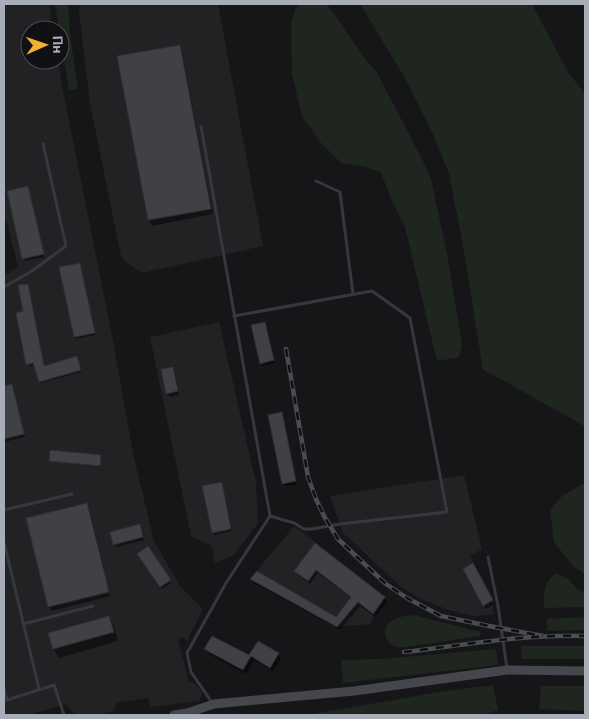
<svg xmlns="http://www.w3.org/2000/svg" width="589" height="719" font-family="'Exo 2',sans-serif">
  <rect width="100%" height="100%" fill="#161618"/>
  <g fill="#222225">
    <path d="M4 4H49L53 30H30V60H58L62 86 113 341 133 453 154 541 180 586 203 609 187 641 183 637 178 640 189 681 195 684 201 691 202 695 199 701 150 707 148 698 117 703 112 712 94 715H75L66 704 28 715H4V276L18 267 4 212Z"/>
    <path d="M80 4H218L263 246 142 273 126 262 121 256 90 104 79 11Z"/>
    <path d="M219 322 256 483 258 523 234 555 215 563 212 546 191 536 150 337Z"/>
    <path d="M464 475 482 549 470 556 493 600V615L472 616 449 610 420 599 400 586 343 533 330 496Z"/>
    <path d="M294 526 386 597 370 624 337 627 250 579Z"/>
  </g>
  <g fill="#1e261f">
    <path d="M55 4H68L70 35 78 88 69 91Z"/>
    <path d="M299 4H327L365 59 376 71 422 159 431 179 447 254 462 345 459 357 437 361 405 227 393 203 381 173 367 167 341 163 320 142 302 116 292 74 291 23 296 8Z"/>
    <path d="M360 4H532L568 72 585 94V427C571 417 559 412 545 404 524 392 504 380 483 370L462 240 449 174 432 132 405 78Z"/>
    <path d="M585 483V574L572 565 554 542 550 511 562 496Z"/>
    <path d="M556 573 568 579 577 589 585 593V607L544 608C544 591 543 584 556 573Z"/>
    <path d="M413 615 481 632 480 636 406 647C403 647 400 648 397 647 388 645 381 633 387 625 393 617 404 616 413 615Z"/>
    <path d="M585 617V630L547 631V619Z"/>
    <path d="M521 646H585V659H522Z"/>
    <path d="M496 649 498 665 343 683 341 660 381 659Z"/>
    <path d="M493 685 498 710 483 715H305L446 691Z"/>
    <path d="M541 686H585V711L539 709Z"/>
  </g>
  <g fill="#0007">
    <path d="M179 46 182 52 213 214 152 226 149 220 118 57Z"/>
    <path d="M29 190 44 257 25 261 8 192Z"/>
    <path d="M81 267 95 335 76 339 75 337Z"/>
    <path d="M28 287 44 367 78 360 81 372 41 383 35 365 29 366 27 364 24 312Z"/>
    <path d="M265 323 275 363 262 366 261 363Z"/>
    <path d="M172 368 175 372 179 395 170 397 167 393Z"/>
    <path d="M11 386 25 437 4 442V387Z"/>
    <path d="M282 414 297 484 285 486 283 484Z"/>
    <path d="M100 456V467L50 461Z"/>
    <path d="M223 485 232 531 214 535 213 532Z"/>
    <path d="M86 504 89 508 110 596 51 611 49 606Z"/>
    <path d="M141 528 144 540 116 547 115 544Z"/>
    <path d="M315 544 384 598 387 602 375 617 360 606 340 630 254 583 251 580 336 619 351 598 318 573 310 584 298 575 295 571Z"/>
    <path d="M148 548 171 583 162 589 139 554Z"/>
    <path d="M473 565 494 605 486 609 465 569Z"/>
    <path d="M109 617 114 626 118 641 59 658 54 649 50 634Z"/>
    <path d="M258 643 278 654 281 659 273 671 254 660 246 674 209 654 206 649 250 657Z"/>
  </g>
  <g fill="#404145" stroke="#303034">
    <path d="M180 45 211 209 148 220 117 56Z"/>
    <path d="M28 186 44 254 22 259 7 191Z"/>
    <path d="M80 263 95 333 74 337 59 267Z"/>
    <path d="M28 284 44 366 77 356 81 370 39 382 33 363 26 365 16 313 23 311 18 285Z"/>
    <path d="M265 322 274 360 260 364 251 325Z"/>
    <path d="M173 367 178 391 166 394 161 369Z"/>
    <path d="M12 384 24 434 4 439V386Z"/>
    <path d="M282 412 296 481 282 484 268 415Z"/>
    <path d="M50 450 101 455 100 466 49 461Z"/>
    <path d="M222 482 231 529 212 533 202 486Z"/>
    <path d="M87 503 109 592 48 607 26 518Z"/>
    <path d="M140 524 143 537 113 545 110 532Z"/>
    <path d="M315 543 385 597 373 614 358 602 337 627 250 579 257 571 336 617 351 597 316 570 308 581 294 571Z"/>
    <path d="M148 546 171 580 160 587 137 554Z"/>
    <path d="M473 563 493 600 483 606 463 569Z"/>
    <path d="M109 616 114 632 53 649 48 633Z"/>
    <path d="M212 636 249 655 258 641 279 653 270 668 251 656 243 670 204 649Z"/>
  </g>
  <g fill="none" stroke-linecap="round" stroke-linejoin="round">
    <g stroke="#37383d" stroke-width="3">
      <path d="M201 126 270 516 226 583 187 653 191 672 213 704"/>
      <path d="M316 181 340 192 353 294"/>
      <path d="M4 287 32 271 66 246 43 144"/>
      <path d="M234 316 372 291 410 318 447 512 340 524 312 529H304L294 523 270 516"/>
      <path d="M4 510 72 494"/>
      <path d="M4 542 39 689"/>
      <path d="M488 557 498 606 507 669"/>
      <path d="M23 624 93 606"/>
      <path d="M4 689 7 700 54 685 64 715"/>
    </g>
    <path stroke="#45474d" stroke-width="9" d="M174 715 187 713 214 704 354 691 507 670 585 671"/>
    <defs>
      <g id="rail">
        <path d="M286 349 308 477 316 499 324 516 338 539 358 558 386 584 407 598 441 616 489 626 543 636"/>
        <path d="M404 652C464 645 524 634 585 636"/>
      </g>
    </defs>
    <use href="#rail" stroke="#4a4c52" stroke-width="4.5"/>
    <use href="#rail" stroke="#111113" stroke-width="2.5" stroke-dasharray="8" stroke-linecap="butt"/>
  </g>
  <rect width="589" height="719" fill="none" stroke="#a8adb8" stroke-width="10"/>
  <g transform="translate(45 45) rotate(88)"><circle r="24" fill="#111113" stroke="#4d4f55"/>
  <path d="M0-4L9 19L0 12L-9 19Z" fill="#f2b134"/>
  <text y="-8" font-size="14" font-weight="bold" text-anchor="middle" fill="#a8adb8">Пн</text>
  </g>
</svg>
